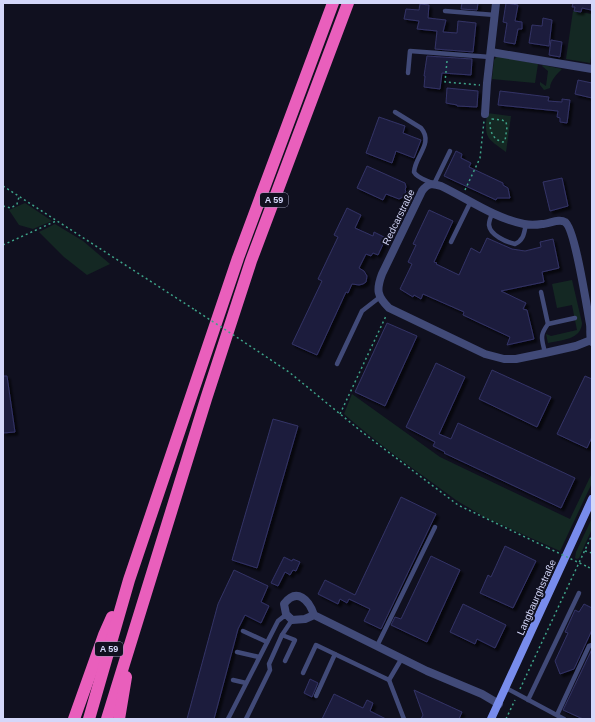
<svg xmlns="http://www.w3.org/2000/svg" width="595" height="722" font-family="Arial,sans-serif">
  <defs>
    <filter id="shadow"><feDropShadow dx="3" dy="3" stdDeviation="1" flood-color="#0009"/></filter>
  </defs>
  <rect width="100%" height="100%" fill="#10101f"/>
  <g fill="#142823">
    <path d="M573 11 592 14V51L590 63 566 59Z"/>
    <path d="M497 56 538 64 535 83 492 79 494 60Z"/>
    <path d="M543 65 562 69C557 74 550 81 550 88L544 90 540 85V82L546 86 548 71 542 66Z"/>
    <path d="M487 113 511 116 506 152C487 138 484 139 487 113Z"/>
    <path d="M25 203 52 221 33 229 19 225 9 210Z"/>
    <path d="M55 224 83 241 110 264 87 275 64 257 39 232Z"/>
    <path d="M572 280 582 323C581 340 561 340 548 343L546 334 551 336 577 330 572 305 557 308 552 284Z"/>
    <path d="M352 394 440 457 570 519 592 473V483L560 551 482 516C474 510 465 506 456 500 418 472 379 445 344 414Z"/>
    <path d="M592 518V529L579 558 577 559 575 558 576 552Z"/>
  </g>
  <g fill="#1e1e3d" stroke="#336" filter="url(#shadow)">
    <path d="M462 3H478L477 10 461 9Z"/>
    <path d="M506 3 518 5 515 21 522 22V29H518L515 44 504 42 507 23 503 22Z"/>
    <path d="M573 3H592L591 10 582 8 581 12 574 11 575 7H572Z"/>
    <path d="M420 4 429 5 428 18 446 20 443 32 457 33 458 21 476 23 473 52 435 49 437 31 417 29 419 21 404 19 406 9 419 10Z"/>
    <path d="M543 18 552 20 549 46 529 43 532 25 542 26Z"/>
    <path d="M551 40 562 42 560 57 549 55Z"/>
    <path d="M427 56 472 59 471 75 442 73 440 89 424 87 425 76H424Z"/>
    <path d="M578 80 592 83V98L575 94Z"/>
    <path d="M447 88 478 91 477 107 457 106V105L446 103Z"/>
    <path d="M500 91 549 97 548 101 562 102V99L570 100 567 123 560 122V118L557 117 558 111 498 105Z"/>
    <path d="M379 117 405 126 403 133 421 140 414 158 396 151 392 163 366 153Z"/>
    <path d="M456 151 462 154 461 158 471 163 469 167 503 183V185L508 188 510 198H497L496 200 444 176Z"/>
    <path d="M367 166 405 183 406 187 405 190 406 191 403 197 399 199 386 194 383 200 357 188Z"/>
    <path d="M562 178 568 206 550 211 543 182Z"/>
    <path d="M347 208 361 215 355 228 373 236 374 232 386 238 378 255 373 253 371 256 366 254 359 268 364 271 367 276 366 282 363 284 359 285 352 284 348 293 346 292 317 355 292 344 322 281 318 279 338 237 334 235Z"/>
    <path d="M429 210 453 221 434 262 437 263 436 264 459 275 471 248 480 253 487 238 512 249 525 251 541 247 540 242 553 239 559 268 542 272 544 282 501 291 526 303 523 309 527 310 534 339 507 345 510 337 463 315 464 312 423 294 421 299 414 295 413 297 400 289 412 264 408 262 416 245 413 244Z"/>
    <path d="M387 323 417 336 385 406 355 392Z"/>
    <path d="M436 363 465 377 439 434 451 439 458 423 575 478 561 508 444 453 445 452 433 446 435 442 406 427Z"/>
    <path d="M492 370 551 397 537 427 479 399Z"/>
    <path d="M3 376H7L15 432 3 433Z"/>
    <path d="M585 376 592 379V437L587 448 557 434Z"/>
    <path d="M273 419 298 426 257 568 232 560Z"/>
    <path d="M401 497 436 514 381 629 364 621 370 609 349 599 347 603 340 599 338 604 318 594 325 580 355 595Z"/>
    <path d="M505 546 536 561 513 608 480 593 488 575 491 577Z"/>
    <path d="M431 556 460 570 427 642 391 625 395 617 401 619Z"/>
    <path d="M284 557 292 561 293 559 300 562 296 571 293 570 290 575 285 572 278 586 271 583Z"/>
    <path d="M234 570 268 586 261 602 269 606 261 623 245 615 238 629 214 719H187L218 604Z"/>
    <path d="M463 604 506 625 495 648 477 639 475 644 450 632Z"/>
    <path d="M584 604 592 608V630L574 669 560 674 555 661 568 633 565 632 575 610 579 612Z"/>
    <path d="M592 649V719H583L563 710Z"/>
    <path d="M310 679 318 683 312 697 304 693Z"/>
    <path d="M414 690 462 712 459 719H421L423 715Z"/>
    <path d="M334 694 363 708 367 700 373 703 370 711 386 719H322Z"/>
  </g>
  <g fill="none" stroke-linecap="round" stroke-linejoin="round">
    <g stroke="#3ea389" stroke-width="1.5" stroke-dasharray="2 3" stroke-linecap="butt">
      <path d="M447 61 445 82 480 85"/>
      <path d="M492 119 502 120 506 122 507 127 505 141 503 142C494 140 490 133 490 123Z"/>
      <path d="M3 186 195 310"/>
      <path d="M465 190 480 158 484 121"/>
      <path d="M3 206 11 208 17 204 19 197"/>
      <path d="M3 245 56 221"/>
      <path d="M241 340 289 372 362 432 458 505 548 548"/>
      <path d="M340 414 386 316"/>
      <path d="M585 551 592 553"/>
      <path d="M588 567 592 569"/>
      <path d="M520 689 592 535"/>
      <path d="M506 719 515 700"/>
    </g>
    <g stroke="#414a78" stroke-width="4.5">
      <path d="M445 11 495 15"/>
      <path d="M408 73 410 51 490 57"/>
      <path d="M395 112 421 128C434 143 415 156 414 172 417 178 426 180 432 183"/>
      <path d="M434 184 450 151"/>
      <path d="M493 212C491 216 489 221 489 225 490 235 506 242 515 244 524 240 524 233 526 224"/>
      <path d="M451 242 471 201"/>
      <path d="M541 292 548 324"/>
      <path d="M545 353C542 339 539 336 548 324L575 318"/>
      <path d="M337 364 362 311 380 297"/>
      <path d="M243 631 267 642"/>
      <path d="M282 635 295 640 285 661"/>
      <path d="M377 646 435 527"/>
      <path d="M237 652 259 657"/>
      <path d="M303 673 316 645 389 680 402 658"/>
      <path d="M233 680 246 683"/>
      <path d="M389 680 404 719"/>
      <path d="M506 688 564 719"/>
      <path d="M316 696 335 654"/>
      <path d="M528 700 579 593"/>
      <path d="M557 715 589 646 592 645"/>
      <path d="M228 719 278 621 283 617 287 616"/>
      <path d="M246 719 270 670 269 664 282 635 292 620"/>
    </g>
    <g stroke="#414a78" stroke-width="8">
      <path d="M491 52 592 69"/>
      <path d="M485 114 487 83 496 3"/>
      <path d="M591 340 576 346 545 353 516 359H504L485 354 389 308C377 296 376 290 382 274L422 191C428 183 432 183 441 186 468 199 494 218 524 224 529 225 536 225 542 224 549 224 559 218 565 222 575 228 587 309 590 324 591 330 589 337 592 342"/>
      <path d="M314 615 305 619 292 620 286 614 284 604C297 587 309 600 314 615L427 671 482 694 499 704"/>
    </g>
    <path stroke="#788cec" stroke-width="8" d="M491 719 592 499"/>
    <g stroke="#e95fbc" stroke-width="12">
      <path d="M74 719 104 635 112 617"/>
      <path d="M89 719 129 580 238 258 333 3"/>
      <path d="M107 719 206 399 251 261 348 3"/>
      <path d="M119 719 126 677"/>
    </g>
    <g stroke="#3ea389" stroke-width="1.5" stroke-dasharray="2 3" stroke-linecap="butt">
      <path d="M195 310 241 340"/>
      <path d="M548 548 588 567"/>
    </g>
  </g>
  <g text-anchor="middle" stroke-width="4" stroke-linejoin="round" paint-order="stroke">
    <g fill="#10101f" stroke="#999bb8" stroke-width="1">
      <rect x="260" y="193" width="28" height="14" rx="3"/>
      <rect x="95" y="642" width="28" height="14" rx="3"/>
    </g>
    <g font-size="9" font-weight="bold" fill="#d4d7f9">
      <text x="274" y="203">A 59</text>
      <text x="109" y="652">A 59</text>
    </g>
    <g font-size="10" fill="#d4d7f9" stroke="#10101f">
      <text transform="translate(398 217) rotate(-64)" y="4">Redcarstraße</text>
      <text transform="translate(536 597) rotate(-66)" y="4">Langbaurghstraße</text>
    </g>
  </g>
  <rect width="595" height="722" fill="none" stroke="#d4d7f9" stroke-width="8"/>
</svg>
